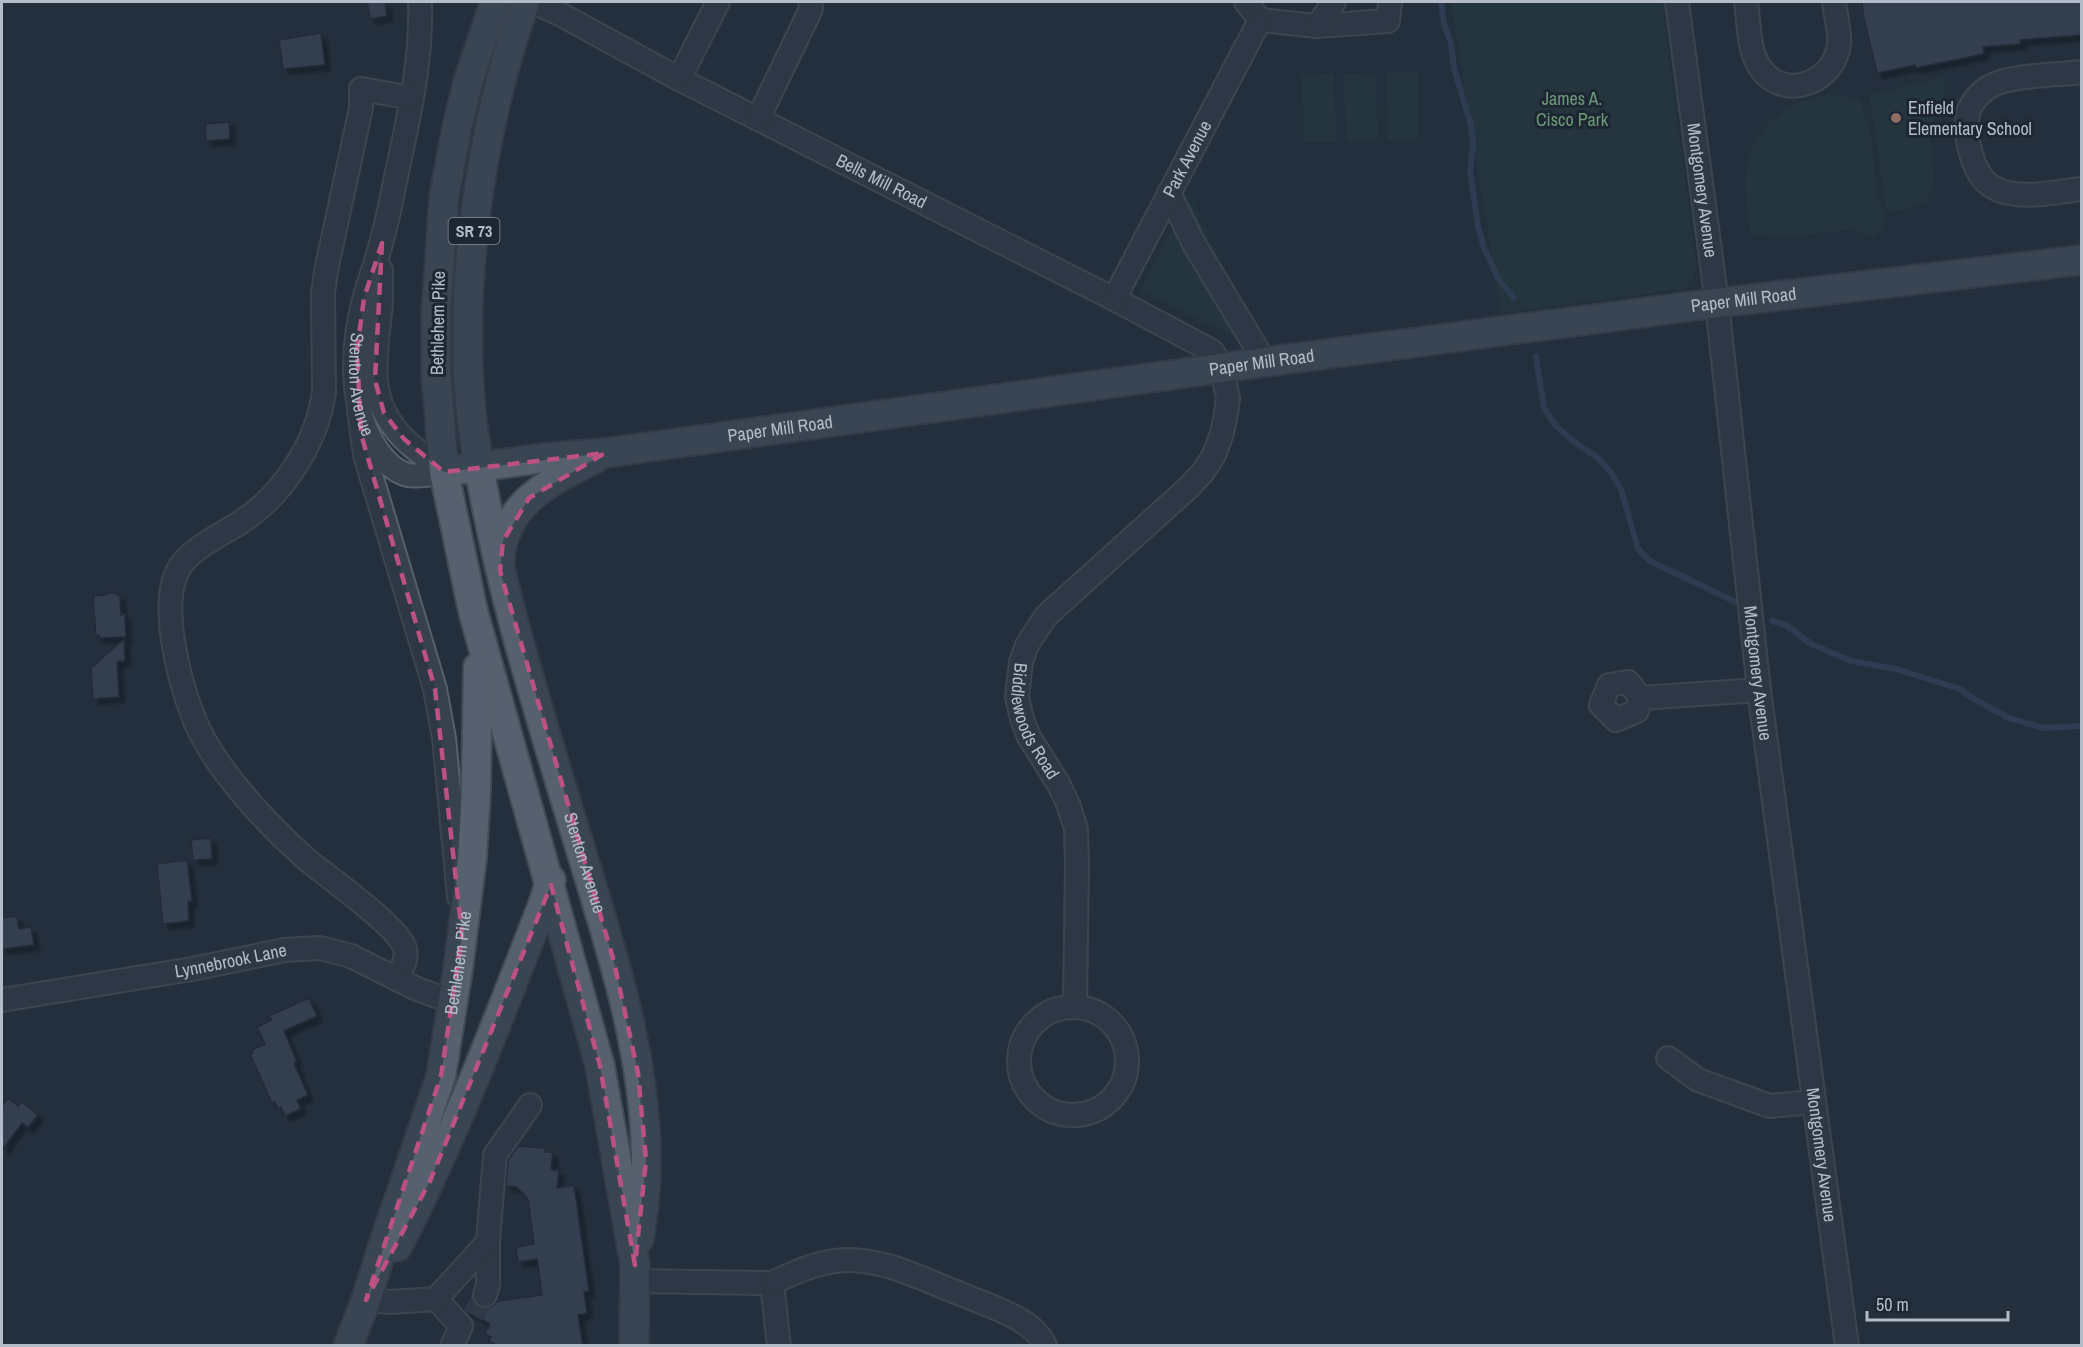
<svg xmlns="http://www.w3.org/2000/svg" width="2083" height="1347" font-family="'Archivo Narrow',sans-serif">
  <defs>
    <filter id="shadow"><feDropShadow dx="5.5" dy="5.5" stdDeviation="1.5" flood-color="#0009"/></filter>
  </defs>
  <rect width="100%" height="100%" fill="#242f3e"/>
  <g fill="#263c3f">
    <path d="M1451 2H1662L1697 268 1693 280 1682 289 1501 313Z"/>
    <path d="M1417 72 1419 139 1388 140 1386 73Z"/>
    <path d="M1375 73 1378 140 1346 141 1344 74Z"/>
    <path d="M1334 74 1336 142H1304L1302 75Z"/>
    <path d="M1944 77 1945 99 1930 127 1934 184 1925 201 1902 210 1886 209 1870 95Z"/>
    <path d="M1832 95 1846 96 1861 102 1871 136 1877 198 1888 219 1874 237 1851 229 1791 237 1755 234 1750 230C1748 213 1744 196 1745 180 1747 131 1785 98 1832 95Z"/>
    <path d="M1189 195 1261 345 1256 346 1140 291Z"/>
  </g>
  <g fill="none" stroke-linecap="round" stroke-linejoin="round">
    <g stroke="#394c67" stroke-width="6">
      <path d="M1441 2 1444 24 1451 43 1454 68 1471 125 1473 145 1470 171 1478 226 1484 248 1498 278 1514 298"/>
      <path d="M1536 357 1544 408 1555 425 1577 444 1597 457 1612 474 1621 489 1638 549 1650 561 1740 604"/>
      <path d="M1772 621 1786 625 1811 644 1851 661 1896 669 1960 689 1974 699 2009 718 2044 728 2082 726"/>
    </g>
  </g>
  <g fill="#455162" stroke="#1f2835" stroke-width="1.5" filter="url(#shadow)">
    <path d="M367 2H385L387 16 370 19Z"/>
    <path d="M1862 2H2082V35L2020 40V44L1983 47 1984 54 1916 68 1915 65 1877 73 1863 14Z"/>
    <path d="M321 33 325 65 283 69 279 40Z"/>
    <path d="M229 122 230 139 206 141 205 124Z"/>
    <path d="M111 592 120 596 121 615 125 614 126 637 99 638V635L96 636 93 596 105 595Z"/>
    <path d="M124 639 125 661 117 662 119 697 93 699 91 668Z"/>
    <path d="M211 838 212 859 193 860 191 840Z"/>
    <path d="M187 860 192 901 188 902 189 921 163 924 157 864Z"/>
    <path d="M17 916 19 929 31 927 34 945 2 949V918Z"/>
    <path d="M309 998 317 1016 284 1031 297 1062 294 1063 308 1095 297 1100 301 1109 285 1116 281 1107 278 1109 275 1102 272 1103 250 1054 253 1053 252 1050 265 1044 257 1027 272 1020 269 1016Z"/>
    <path d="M8 1098 18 1106 22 1102 38 1115 28 1128 22 1123 2 1150V1106Z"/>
    <path d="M518 1146 546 1148 545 1152H553L551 1170H559L557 1188 574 1185 589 1291 584 1292 587 1313 578 1315 583 1346H498L489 1341 491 1337 485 1334 490 1324 464 1309 472 1295 476 1305 482 1308H488L494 1305 497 1301 542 1295 537 1259 518 1262 516 1247 534 1244 528 1199 517 1187 506 1186 508 1160Z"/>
  </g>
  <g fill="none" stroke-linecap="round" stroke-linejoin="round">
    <path stroke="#3a4453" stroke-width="22" stroke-dasharray="22 11" stroke-linecap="butt" d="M473 1315 485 1295"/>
    <defs>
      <g id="minor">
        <path id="s1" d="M420 2C422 60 409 116 397 172 392 196 388 220 381 243 377 261 370 278 365 296 352 342 348 408 377 450 384 460 395 472 408 475 419 477 433 474 444 472"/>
        <path id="s2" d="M533 2 558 13 679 79 1114 299 1212 351 1222 367 1228 399 1225 419 1222 433 1214 455 1203 472 1188 488 1046 616 1027 645 1021 662 1017 697 1022 719 1029 737 1058 783 1068 804 1076 829 1077 863 1075 1006"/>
        <path d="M1246 2 1260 20"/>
        <path id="s3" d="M1677 2 1717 303 1759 690 1847 1346"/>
        <path d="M1746 2C1749 22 1748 52 1761 69 1785 102 1836 82 1839 43 1840 30 1835 14 1834 2"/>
        <path d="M1260 20 1317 26 1388 21 1390 2"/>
        <path d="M1317 26 1334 2"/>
        <path d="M2082 72C2058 75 2010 75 1991 86 1981 91 1970 103 1968 114 1964 135 1972 174 1991 186 2016 202 2054 192 2082 189"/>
        <path d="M679 79 718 2"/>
        <path d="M758 119 811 9 810 2"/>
        <path d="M1169 193 1194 244 1265 362"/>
        <path d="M381 270C381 280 381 291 381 302 378 344 365 390 393 426 406 445 427 457 444 472"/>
        <path id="s4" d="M1114 299 1260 20"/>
        <path d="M359 410 365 455 435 689 444 738 459 897"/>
        <path d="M1641 698 1637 711 1616 720 1601 705 1609 685 1628 682 1641 698 1759 690"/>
        <path d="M396 979C401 970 408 960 405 949 399 926 326 876 305 858 267 824 215 769 195 721 180 684 156 598 182 564 196 546 222 534 241 522 283 495 317 443 324 392L323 293 326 271 361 108V89L412 98"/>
        <path id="s5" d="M2 1000 192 969 285 950 320 948 351 956 417 989 453 1002"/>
        <circle cx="1073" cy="1061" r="54"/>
        <path d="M1668 1058 1698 1080 1770 1106 1814 1102"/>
        <path d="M635 1281 772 1283 779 1346"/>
        <path d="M772 1283C796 1272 819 1261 846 1260 884 1259 922 1279 956 1292 977 1301 1000 1308 1020 1320 1030 1326 1040 1334 1045 1346"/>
        <path d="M485 1295 488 1285V1242"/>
        <path d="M436 1299 461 1326 452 1346"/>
        <path d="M366 1300 391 1302 436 1299 488 1242 495 1155 530 1105"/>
      </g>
      <g id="major">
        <path d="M495 2 468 82 457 127 444 197 436 314V373L444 472 473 611 600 1066 635 1265 634 1346"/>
        <path id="s6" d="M525 2C480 129 456 293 473 428 492 564 534 697 574 828 606 934 645 1045 646 1156 647 1184 643 1212 639 1239"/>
        <path id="s7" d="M444 472 543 458 605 453 1265 362 1717 303 2082 260"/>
        <path d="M500 563C501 505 549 482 594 459"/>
        <path d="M397 1247C454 1137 498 1020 543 904L551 880"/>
        <path id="s8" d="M348 1346 366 1300 382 1249 441 1076 458 969 472 858 476 791 478 667"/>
      </g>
    </defs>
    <use href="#minor" stroke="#565f6c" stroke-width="26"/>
    <use href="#major" stroke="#414a57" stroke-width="32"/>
    <use href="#minor" stroke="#38414e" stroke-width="22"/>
    <use href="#major" stroke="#56606e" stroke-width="28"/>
  </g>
  <path d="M0 0H2083V1347H0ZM382 243 375 380 384 413 404 439 444 472 605 453 529 498 503 541 500 571 614 962 638 1073 646 1160 635 1265 600 1066 551 885 430 1181 366 1300 441 1076 462 935 435 689 361 434 357 350 364 298Z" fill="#242f3e" fill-opacity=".55" fill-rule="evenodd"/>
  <path fill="none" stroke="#bd5182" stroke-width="4.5" stroke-dasharray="12 8" stroke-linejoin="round" d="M382 243 375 380 384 413 404 439 444 472 605 453 529 498 503 541 500 571 614 962 638 1073 646 1160 635 1265 600 1066 551 885 430 1181 366 1300 441 1076 462 935 435 689 361 434 357 350 364 298Z"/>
  <circle fill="#8d6e63" stroke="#1d2633" stroke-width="2" cx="1896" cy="118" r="6"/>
  <g text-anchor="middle" stroke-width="6" stroke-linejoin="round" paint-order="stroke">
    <rect fill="#1d2633" stroke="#878f9c" stroke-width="1.5" x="448.5" y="218" width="51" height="26" rx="4.5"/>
    <g font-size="16" font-weight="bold" fill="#b4bcc9">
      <text x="474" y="237">SR 73</text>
    </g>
    <g font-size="18" fill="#6b9a76" stroke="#1d2633">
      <text x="1572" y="105">James A.<tspan x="1572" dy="21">Cisco Park</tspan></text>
    </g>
    <g font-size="18" fill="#b4bcc9" stroke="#1d2633" text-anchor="start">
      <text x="1908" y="114">Enfield<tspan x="1908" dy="21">Elementary School</tspan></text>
    </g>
    <g font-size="18" fill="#b4bcc9" stroke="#1d2633">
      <text dy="6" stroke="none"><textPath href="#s4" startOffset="158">Park Avenue</textPath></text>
      <text dy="6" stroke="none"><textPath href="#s2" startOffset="392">Bells Mill Road</textPath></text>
      <text dy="6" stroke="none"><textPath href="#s3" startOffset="190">Montgomery Avenue</textPath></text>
      <text dy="6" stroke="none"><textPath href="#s7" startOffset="1311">Paper Mill Road</textPath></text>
      <text transform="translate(438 323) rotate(-89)" y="6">Bethlehem Pike</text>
      <text dy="6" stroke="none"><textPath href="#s7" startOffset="825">Paper Mill Road</textPath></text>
      <text dy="6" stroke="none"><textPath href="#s1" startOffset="390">Stenton Avenue</textPath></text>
      <text dy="6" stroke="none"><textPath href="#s7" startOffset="339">Paper Mill Road</textPath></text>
      <text dy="6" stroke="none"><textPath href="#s3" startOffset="676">Montgomery Avenue</textPath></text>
      <text dy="6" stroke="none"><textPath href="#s2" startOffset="1222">Biddlewoods Road</textPath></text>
      <text dy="6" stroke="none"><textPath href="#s6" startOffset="882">Stenton Avenue</textPath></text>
      <text dy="6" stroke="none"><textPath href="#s5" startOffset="232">Lynnebrook Lane</textPath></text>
      <text dy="6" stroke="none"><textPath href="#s8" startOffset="400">Bethlehem Pike</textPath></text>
      <text dy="6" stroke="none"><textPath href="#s3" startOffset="1162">Montgomery Avenue</textPath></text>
    </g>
  </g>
  <rect width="2083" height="1347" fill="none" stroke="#b4bcc9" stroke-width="6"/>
  <path d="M1867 1311v9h141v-9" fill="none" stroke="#b4bcc9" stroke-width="3"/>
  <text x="1876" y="1311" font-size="18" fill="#b4bcc9" stroke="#1d2633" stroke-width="4.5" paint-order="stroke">50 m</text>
</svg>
